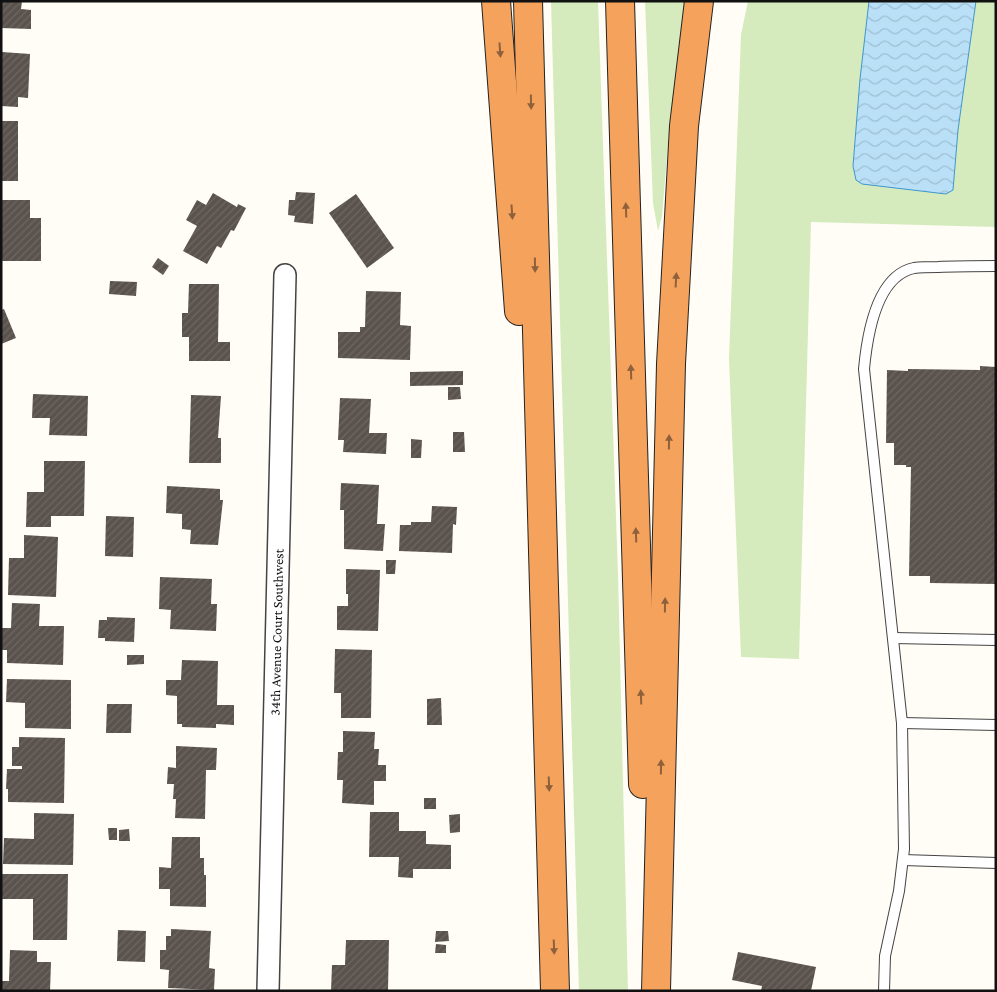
<svg xmlns="http://www.w3.org/2000/svg" width="997" height="992" font-family="'Crimson Pro',serif">
  <defs>
    <pattern id="water-waves" width="16" height="10" patternUnits="userSpaceOnUse" patternTransform="scale(1.25)"><rect width="16" height="10" fill="#b9e0f7"/><path d="M0 5q4-4 8 0t8 0" fill="none" stroke="#9ebfd3"/></pattern>
    <pattern id="building-hatch" width="6" height="6" patternUnits="userSpaceOnUse" patternTransform="scale(1.25)"><rect width="6" height="6" fill="#5a524d"/><path d="M-1 1l2-2M0 6l6-6M5 7l2-2" fill="none" stroke="#6d6662"/></pattern>
  </defs>
  <rect width="100%" height="100%" fill="#fffdf5"/>
  <g fill="#d5ebbd">
    <path d="M551 1H598L618 574 628 991H579Z"/>
    <path d="M645 1H687L670 121 662 216 658 231 653 203Z"/>
    <path d="M748 1H996V227L811 222 799 659 741 657 729 359 741 35Z"/>
  </g>
  <path fill="url(#water-waves)" stroke="#3f96cf" d="M869 1H976L958 130 953 190 946 194 862 184 856 180 853 166 860 79Z"/>
  <g fill="url(#building-hatch)">
    <path d="M1 1H22L21 9 31 10V29L1 28Z"/>
    <path d="M2 52 30 54 28 98 18 97V107L1 106Z"/>
    <rect x="1" y="121" width="17" height="60"/>
    <path d="M296 192 315 193 313 224 294 222 295 216 288 215 289 200H295Z"/>
    <path d="M213 193 237 207 238 204 246 208 234 231 231 230 221 248 217 246 207 264 183 251 197 226 186 220 197 200 206 205Z"/>
    <path d="M356 194 394 248 367 268 329 213Z"/>
    <path d="M1 200H30V218H41V261H1Z"/>
    <path d="M158 258 169 266 163 275 152 267Z"/>
    <path d="M110 281 137 282 136 296 109 294Z"/>
    <path d="M189 284H219L218 342H230V361H189V337H182V313H188Z"/>
    <path d="M366 291 401 292 400 325 411 326 410 360 338 358V332H360V327H365Z"/>
    <path d="M4 309 16 338 1 344V310Z"/>
    <path d="M980 366 996 367V584L930 583V576H909L911 467H906V465H894V443H886L887 370 908 371V369L980 370Z"/>
    <path d="M463 371V385L410 386V372Z"/>
    <path d="M448 387H460L461 399 448 400Z"/>
    <path d="M33 394 88 396 87 436 49 435 50 418H32Z"/>
    <path d="M191 395 221 396 218 438H221V463H189Z"/>
    <path d="M340 398 371 399 369 433H387L386 454 343 452 344 440H338Z"/>
    <path d="M453 432H464L465 452H453Z"/>
    <path d="M411 439 422 440 421 458H411Z"/>
    <path d="M44 461H85L84 516H51V527H26L27 492H44Z"/>
    <path d="M341 483 379 485 377 524H385L383 551 344 549V510H340Z"/>
    <path d="M167 486 220 489V500H223L218 545 190 544 191 530 182 529V514L166 513Z"/>
    <path d="M432 506 457 507 456 525 453 524 452 553 399 551 400 525H411V522H431Z"/>
    <path d="M106 516 134 517 133 557 105 556Z"/>
    <path d="M24 535 58 537 56 597 8 595 9 558H24Z"/>
    <path d="M386 560H396L395 574H386Z"/>
    <path d="M346 569 380 570 378 631 337 630V606H348V594H346Z"/>
    <path d="M160 577 212 579 211 604H217L216 631 170 629 171 610 159 609Z"/>
    <path d="M12 603 40 604 39 626H64L63 665 7 663V650H1L2 628H11Z"/>
    <path d="M107 617 135 618 134 642 105 641V638H98L99 620H107Z"/>
    <path d="M335 649 372 650 371 718H341V693H334Z"/>
    <path d="M127 655H144V664L127 665Z"/>
    <path d="M182 660 218 661 217 705H234V725L216 724V728L182 727V724H177V696L166 695V680H181Z"/>
    <path d="M7 679 71 680V729L25 728V703L6 702Z"/>
    <path d="M441 698 442 725H427V699Z"/>
    <path d="M107 704H132L131 733H106Z"/>
    <path d="M343 731 375 732 374 749H379L378 765H386V781H374V805L342 803 343 780H337L338 752H343Z"/>
    <path d="M19 737 65 738 64 803 8 802V789H6L7 769H22V766H12V747H19Z"/>
    <path d="M176 746 217 748 216 770H206L205 819 175 818 176 799H173L174 784H167L168 767 176 768Z"/>
    <rect x="424" y="798" width="12" height="11"/>
    <path d="M370 812H399V831H426V844L451 845V869H413V878L398 877 399 857H369Z"/>
    <path d="M34 813 74 814 73 865 3 864 4 838 34 839Z"/>
    <path d="M460 814V832L450 833 449 815Z"/>
    <path d="M108 828H117V840H109Z"/>
    <path d="M129 829 130 841H119V830Z"/>
    <path d="M172 837H200V858H204V875H206V907L170 906V889H159V867L171 868Z"/>
    <path d="M2 874H68L67 940H33V899H2Z"/>
    <path d="M171 929 211 931 209 968 215 969 214 990 168 988 169 970 160 969V950H166V936H171Z"/>
    <path d="M118 930 146 931 145 962 117 961Z"/>
    <path d="M436 931H448L449 941 435 942Z"/>
    <path d="M346 940H389L388 991H331L332 965H345Z"/>
    <path d="M436 944 446 945V953H435Z"/>
    <path d="M10 950 37 951V962H51L50 991H1L2 981H9Z"/>
    <path d="M738 952 816 967 811 991H761L762 986 732 980Z"/>
  </g>
  <g fill="none" stroke-linecap="round" stroke-linejoin="round">
    <defs>
      <g id="service">
        <path d="M893 638 996 640"/>
        <path d="M902 723 996 725"/>
        <path d="M903 860 996 863"/>
        <path d="M884 991 885 956 899 891 904 849 902 723 864 369C867 337 876 276 914 268 922 267 930 267 938 267 957 266 976 266 996 266"/>
      </g>
      <g id="minor">
        <path id="s1" d="M268 991 285 275"/>
      </g>
      <g id="motorway">
        <path d="M496 1 519 311"/>
        <path d="M528 1 555 991"/>
        <path d="M620 1 643 784"/>
        <path d="M656 991 671 364 684 126 699 1"/>
      </g>
    </defs>
    <use href="#service" stroke="#444" stroke-width="12"/>
    <use href="#minor" stroke="#444" stroke-width="24"/>
    <use href="#motorway" stroke="#222" stroke-width="30"/>
    <use href="#service" stroke="#fff" stroke-width="10"/>
    <use href="#minor" stroke="#fff" stroke-width="21"/>
    <use href="#motorway" stroke="#f5a25d" stroke-width="28"/>
  </g>
  <defs><path id="oneway-solid" d="M-6-.8H1V-3.2L6.5 0L1 3.2V.8H-6Z" transform="scale(1.25)"/></defs>
  <g fill="#8e613b">
    <use href="#oneway-solid" transform="translate(500 50) rotate(86)"/>
    <use href="#oneway-solid" transform="translate(531 102) rotate(89)"/>
    <use href="#oneway-solid" transform="translate(626 210) rotate(-92)"/>
    <use href="#oneway-solid" transform="translate(512 212) rotate(86)"/>
    <use href="#oneway-solid" transform="translate(535 265) rotate(89)"/>
    <use href="#oneway-solid" transform="translate(676 280) rotate(-87)"/>
    <use href="#oneway-solid" transform="translate(631 372) rotate(-92)"/>
    <use href="#oneway-solid" transform="translate(669 442) rotate(-89)"/>
    <use href="#oneway-solid" transform="translate(636 535) rotate(-92)"/>
    <use href="#oneway-solid" transform="translate(665 605) rotate(-89)"/>
    <use href="#oneway-solid" transform="translate(641 697) rotate(-92)"/>
    <use href="#oneway-solid" transform="translate(661 767) rotate(-89)"/>
    <use href="#oneway-solid" transform="translate(549 784) rotate(88)"/>
    <use href="#oneway-solid" transform="translate(554 947) rotate(88)"/>
  </g>
  <g text-anchor="middle" stroke-width="5" stroke-linejoin="round" paint-order="stroke">
    <g font-size="14" fill="#111" stroke="#fff">
      <text dy="5" stroke="none"><textPath href="#s1" startOffset="359">34th Avenue Court Southwest</textPath></text>
    </g>
  </g>
  <rect width="997" height="992" fill="none" stroke="#111111" stroke-width="5"/>
</svg>
